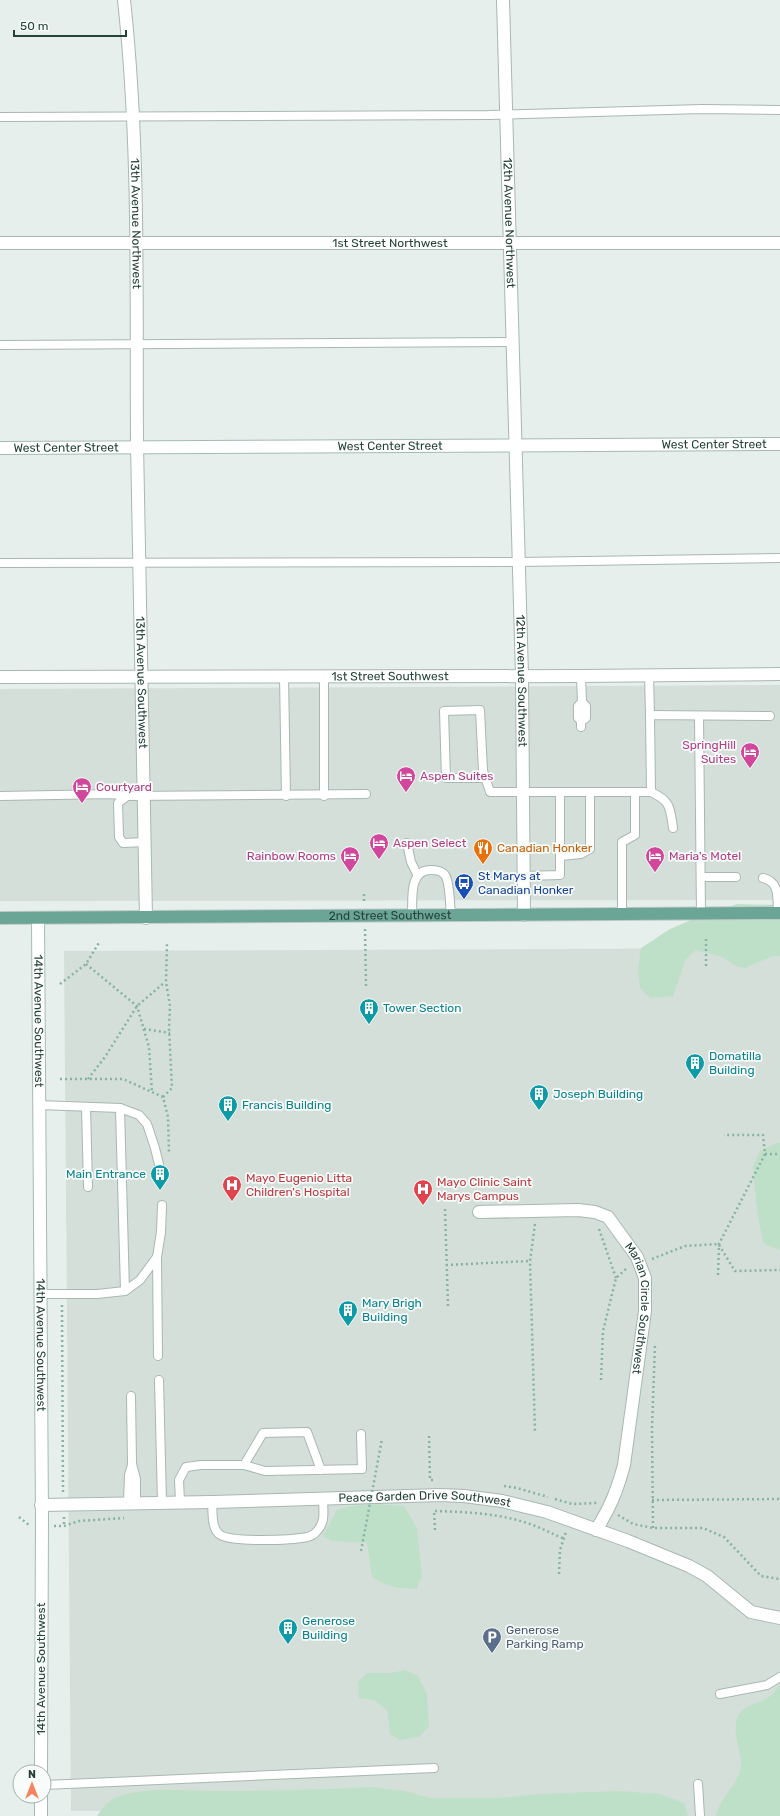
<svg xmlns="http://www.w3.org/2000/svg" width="780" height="1816" font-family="Rubik,sans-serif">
  <rect width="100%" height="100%" fill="#e6efeb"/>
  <g fill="#d4dfda">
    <path d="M780 685V900L0 901V689Z"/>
    <path d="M780 948V1816H345L344 1809 71 1811 64 951Z"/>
  </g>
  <g fill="#bfe0c8">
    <path d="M737 904 780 905V956H773L745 968 736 966 722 957 696 950 686 959 673 996 650 998 640 987 638 970 641 948 670 929 691 920Z"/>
    <path d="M777 1143H780V1250L764 1244 760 1228 756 1203 753 1166 760 1151Z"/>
    <path d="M375 1504 404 1506 417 1528 422 1577 416 1589C398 1588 387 1587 372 1577L367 1543 332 1541 323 1536 337 1510 352 1506Z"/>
    <path d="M405 1670 418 1676 427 1694 429 1726 419 1737 400 1740 390 1734 387 1710 374 1700 359 1698 358 1682 367 1673H391Z"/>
    <path d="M780 1685V1816H716C719 1798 735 1788 740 1771 745 1757 730 1734 738 1716 743 1705 758 1704 767 1698 772 1696 776 1690 780 1685Z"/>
    <path d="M371 1787 405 1791 430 1798H497L540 1794 619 1791 660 1794 684 1803 688 1816H97C107 1801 113 1797 131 1793 159 1787 187 1791 216 1791 268 1791 319 1790 371 1787Z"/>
  </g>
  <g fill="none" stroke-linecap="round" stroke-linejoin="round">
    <defs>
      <g id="lane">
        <path d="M0 117 489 115 702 109 780 110"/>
        <path d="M0 345 513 342"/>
        <path d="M0 563 519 562 780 558"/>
        <path d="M649 675 650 715"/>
        <path d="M284 676 286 796"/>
        <path d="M581 676 582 702 578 706V718L581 721V727"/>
        <path d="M699 716 701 914"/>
        <path d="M581 721 586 718V706L582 702"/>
        <path d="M484 778H446L444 711 480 710 483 771 490 792H651L650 715 770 716"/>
        <path d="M651 792C671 801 670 808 673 828"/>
        <path d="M0 796 111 794 127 796 366 794"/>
        <path d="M127 796 118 803 119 837 123 843 145 842"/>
        <path d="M324 796V676"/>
        <path d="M407 843 411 862 417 874"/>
        <path d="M561 856 581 854 590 849V792"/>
        <path d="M524 876 560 875V792"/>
        <path d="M701 877H736"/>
        <path d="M763 878C780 882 777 897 778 913"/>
        <path d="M622 914V842L635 835V792"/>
        <path d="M412 916C413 900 408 870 431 870 436 870 442 871 445 875 450 882 450 906 451 916"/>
        <path d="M39 1105 120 1108 139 1115 147 1124 155 1148 162 1177"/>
        <path d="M86 1107 88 1187"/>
        <path d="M120 1108 125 1291"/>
        <path d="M41 1294H97L125 1291 140 1280 157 1257"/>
        <path d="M158 1356 157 1257 161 1232 162 1205"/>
        <path d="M159 1380 162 1503"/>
        <path d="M131 1396 132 1464 136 1479V1503"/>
        <path d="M244 1465 263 1433 307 1432 321 1470"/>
        <path d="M180 1502 179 1480 186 1467 201 1465H244L265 1471 362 1469 361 1434"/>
        <path d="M212 1502C213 1512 211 1527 219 1534 229 1543 293 1540 307 1537 311 1536 315 1534 317 1531 326 1522 323 1510 323 1499"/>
        <path d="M128 1503 129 1475 132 1465"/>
        <path d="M720 1694 767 1685 780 1677"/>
        <path d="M698 1784 700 1816"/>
        <path d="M44 1785 434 1768"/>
      </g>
      <g id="street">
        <path id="s1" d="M124 0C140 147 136 295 137 443 139 601 144 759 146 918"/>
        <path id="s2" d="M503 0 522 676 524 915"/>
        <path id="s3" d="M0 243H780"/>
        <path id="s4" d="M0 677 581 676 780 674"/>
        <path id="s5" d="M479 1212 578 1210 595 1212 608 1217 637 1257 645 1278V1311L624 1465C617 1491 610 1508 596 1530"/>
        <path id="s6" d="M41 1505 212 1502 440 1495 464 1496 502 1501 547 1512 628 1541 689 1566 707 1576 751 1612 780 1618"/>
      </g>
      <g id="secondary">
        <path id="s7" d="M0 448 780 444"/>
        <path id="s8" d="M38 918 42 1517 41 1772"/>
        <path d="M41 1816V1796"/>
      </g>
      <g id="primary">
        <path id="s9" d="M0 918 780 913"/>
      </g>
    </defs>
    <use href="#lane" stroke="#a8b8b2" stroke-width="10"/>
    <use href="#street" stroke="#a8b8b2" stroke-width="14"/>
    <use href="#secondary" stroke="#a4bbb3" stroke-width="14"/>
    <use href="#primary" stroke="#c2cac8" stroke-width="14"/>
    <g stroke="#86b3a5" stroke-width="2.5" stroke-dasharray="2 3" stroke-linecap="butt">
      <path d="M364 894V904"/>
      <path d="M365 929 366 986"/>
      <path d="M706 939V966"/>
      <path d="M86 964 137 1006 149 1047 152 1093"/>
      <path d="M60 984 86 964 100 941"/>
      <path d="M144 1029 170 1033"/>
      <path d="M60 1079H123L163 1097 168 1117 169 1152"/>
      <path d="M88 1079 105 1057 137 1006 165 982"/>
      <path d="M163 1097 172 1088 169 1028 170 1006 166 982 167 942"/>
      <path d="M765 1154H780"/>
      <path d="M445 1209 448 1306"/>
      <path d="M535 1224 530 1261 535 1432"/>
      <path d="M599 1229 616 1278"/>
      <path d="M719 1245 735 1271 780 1270"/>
      <path d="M652 1259 685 1246 719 1244"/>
      <path d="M446 1265 530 1261"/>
      <path d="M718 1275 719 1244 765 1154 763 1135H724"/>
      <path d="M62 1305 63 1492"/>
      <path d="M601 1380 603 1331 616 1278 628 1267"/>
      <path d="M429 1436 430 1480H435"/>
      <path d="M504 1486 517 1488 548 1497"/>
      <path d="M555 1499 572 1504 597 1503"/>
      <path d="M652 1500 780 1499"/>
      <path d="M618 1515 633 1524 653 1528H703L724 1537 761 1576 780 1579"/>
      <path d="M19 1517 29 1525"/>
      <path d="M64 1517V1526"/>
      <path d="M54 1526H64L79 1521 124 1518"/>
      <path d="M653 1528 652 1428 655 1344"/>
      <path d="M435 1530 434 1511C466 1512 497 1513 527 1523 540 1527 552 1534 565 1539"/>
      <path d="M559 1574 560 1550 566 1532"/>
    </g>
    <use href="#lane" stroke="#fff" stroke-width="8"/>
    <use href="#street" stroke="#fff" stroke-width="12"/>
    <use href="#secondary" stroke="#fff" stroke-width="12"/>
    <use href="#primary" stroke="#6aa596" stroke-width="12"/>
    <path stroke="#86b3a5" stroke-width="2.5" stroke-dasharray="2 3" stroke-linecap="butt" d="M361 1551 382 1439"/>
  </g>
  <defs>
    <symbol id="hotel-pin" viewBox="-11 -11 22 30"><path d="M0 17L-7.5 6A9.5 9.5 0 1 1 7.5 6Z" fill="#d1479c" stroke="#f7fbf9"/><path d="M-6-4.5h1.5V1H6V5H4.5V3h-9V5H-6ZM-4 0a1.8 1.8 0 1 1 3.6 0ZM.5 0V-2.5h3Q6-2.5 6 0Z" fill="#fff"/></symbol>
    <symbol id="restaurant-pin" viewBox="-11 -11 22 30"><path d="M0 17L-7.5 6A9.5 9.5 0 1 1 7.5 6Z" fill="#e8710a" stroke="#f7fbf9"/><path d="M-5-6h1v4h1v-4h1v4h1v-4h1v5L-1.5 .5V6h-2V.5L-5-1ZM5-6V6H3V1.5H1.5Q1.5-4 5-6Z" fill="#fff"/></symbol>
    <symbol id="bus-pin" viewBox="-11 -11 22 30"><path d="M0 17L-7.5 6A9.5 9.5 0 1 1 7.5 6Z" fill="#1a4fb4" stroke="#f7fbf9"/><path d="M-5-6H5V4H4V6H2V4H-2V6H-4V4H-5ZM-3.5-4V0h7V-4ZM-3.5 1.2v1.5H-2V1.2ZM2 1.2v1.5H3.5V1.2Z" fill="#fff"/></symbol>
    <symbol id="building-pin" viewBox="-11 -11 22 30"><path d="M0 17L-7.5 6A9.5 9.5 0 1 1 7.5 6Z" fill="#0f9aa8" stroke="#f7fbf9"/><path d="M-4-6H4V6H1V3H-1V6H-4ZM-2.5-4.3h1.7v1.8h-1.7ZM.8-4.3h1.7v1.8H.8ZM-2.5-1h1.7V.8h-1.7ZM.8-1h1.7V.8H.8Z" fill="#fff"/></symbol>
    <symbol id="hospital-pin" viewBox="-11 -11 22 30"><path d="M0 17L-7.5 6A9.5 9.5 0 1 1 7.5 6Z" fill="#e0444e" stroke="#f7fbf9"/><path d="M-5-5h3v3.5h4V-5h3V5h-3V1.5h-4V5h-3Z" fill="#fff"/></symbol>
    <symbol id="parking-pin" viewBox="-11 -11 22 30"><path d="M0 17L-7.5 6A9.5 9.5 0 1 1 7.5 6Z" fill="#5c6f8a" stroke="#f7fbf9"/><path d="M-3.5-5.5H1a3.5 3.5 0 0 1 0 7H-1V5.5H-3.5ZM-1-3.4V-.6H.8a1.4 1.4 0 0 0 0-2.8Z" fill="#fff"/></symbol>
  </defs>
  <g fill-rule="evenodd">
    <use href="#hotel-pin" x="739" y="741" width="22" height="30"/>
    <use href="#hotel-pin" x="395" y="765" width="22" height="30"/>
    <use href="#hotel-pin" x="71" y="776" width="22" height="30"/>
    <use href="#hotel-pin" x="368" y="832" width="22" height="30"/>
    <use href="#restaurant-pin" x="472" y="837" width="22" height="30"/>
    <use href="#hotel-pin" x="339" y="845" width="22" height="30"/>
    <use href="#hotel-pin" x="644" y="845" width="22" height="30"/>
    <use href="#bus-pin" x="453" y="872" width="22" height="30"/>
    <use href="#building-pin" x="358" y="997" width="22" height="30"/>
    <use href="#building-pin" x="684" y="1052" width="22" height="30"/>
    <use href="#building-pin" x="528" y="1083" width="22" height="30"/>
    <use href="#building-pin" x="217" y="1094" width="22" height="30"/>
    <use href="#building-pin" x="149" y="1163" width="22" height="30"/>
    <use href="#hospital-pin" x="221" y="1174" width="22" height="30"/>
    <use href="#hospital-pin" x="412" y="1178" width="22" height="30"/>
    <use href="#building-pin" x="337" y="1299" width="22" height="30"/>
    <use href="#building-pin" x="277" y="1617" width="22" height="30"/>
    <use href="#parking-pin" x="481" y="1626" width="22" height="30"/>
  </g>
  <g text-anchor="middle" stroke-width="3.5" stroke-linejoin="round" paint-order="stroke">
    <g font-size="12" fill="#24423a" stroke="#f7fbf9">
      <text dy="4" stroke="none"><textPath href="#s2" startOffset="223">12th Avenue Northwest</textPath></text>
      <text dy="4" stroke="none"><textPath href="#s1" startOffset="224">13th Avenue Northwest</textPath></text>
      <text dy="4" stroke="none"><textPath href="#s3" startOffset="390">1st Street Northwest</textPath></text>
      <text dy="4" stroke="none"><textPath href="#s7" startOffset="714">West Center Street</textPath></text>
      <text dy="4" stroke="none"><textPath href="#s7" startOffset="390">West Center Street</textPath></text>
      <text dy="4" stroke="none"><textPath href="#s7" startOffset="66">West Center Street</textPath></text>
      <text dy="4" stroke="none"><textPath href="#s4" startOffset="390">1st Street Southwest</textPath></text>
      <text dy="4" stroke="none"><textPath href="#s2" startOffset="681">12th Avenue Southwest</textPath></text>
      <text dy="4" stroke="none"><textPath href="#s1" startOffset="683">13th Avenue Southwest</textPath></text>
      <text dy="4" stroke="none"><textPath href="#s9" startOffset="390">2nd Street Southwest</textPath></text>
      <text dy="4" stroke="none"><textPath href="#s8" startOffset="103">14th Avenue Southwest</textPath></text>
      <text dy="4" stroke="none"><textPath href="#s5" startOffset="231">Marian Circle Southwest</textPath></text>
      <text dy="4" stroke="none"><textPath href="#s8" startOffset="427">14th Avenue Southwest</textPath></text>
      <text dy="4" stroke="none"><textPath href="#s6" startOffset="384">Peace Garden Drive Southwest</textPath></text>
      <text transform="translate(41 1669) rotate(-90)" y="4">14th Avenue Southwest</text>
    </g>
    <g font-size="12" fill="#b23c85" stroke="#f7fbf9" text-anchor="start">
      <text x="736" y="749" text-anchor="end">SpringHill<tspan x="736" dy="14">Suites</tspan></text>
      <text x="420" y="780">Aspen Suites</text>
      <text x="96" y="791">Courtyard</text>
      <text x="393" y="847">Aspen Select</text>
      <text x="336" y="860" text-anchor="end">Rainbow Rooms</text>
      <text x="669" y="860">Maria's Motel</text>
    </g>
    <g font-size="12" fill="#c56008" stroke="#f7fbf9" text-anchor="start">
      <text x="497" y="852">Canadian Honker</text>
    </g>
    <g font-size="12" fill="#164399" stroke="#f7fbf9" text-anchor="start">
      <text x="478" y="880">St Marys at<tspan x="478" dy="14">Canadian Honker</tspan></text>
    </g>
    <g font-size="12" fill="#0d838f" stroke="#f7fbf9" text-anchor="start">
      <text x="383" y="1012">Tower Section</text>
      <text x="709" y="1060">Domatilla<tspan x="709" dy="14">Building</tspan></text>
      <text x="553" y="1098">Joseph Building</text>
      <text x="242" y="1109">Francis Building</text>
      <text x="146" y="1178" text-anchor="end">Main Entrance</text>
      <text x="362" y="1307">Mary Brigh<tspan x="362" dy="14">Building</tspan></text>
      <text x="302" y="1625">Generose<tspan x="302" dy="14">Building</tspan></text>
    </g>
    <g font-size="12" fill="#be3a42" stroke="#f7fbf9" text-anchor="start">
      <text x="246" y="1182">Mayo Eugenio Litta<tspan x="246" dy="14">Children's Hospital</tspan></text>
      <text x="437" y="1186">Mayo Clinic Saint<tspan x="437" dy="14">Marys Campus</tspan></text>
    </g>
    <g font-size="12" fill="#4e5e75" stroke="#f7fbf9" text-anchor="start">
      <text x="506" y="1634">Generose<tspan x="506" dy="14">Parking Ramp</tspan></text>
    </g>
  </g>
  <g transform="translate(32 1784)"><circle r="19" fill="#f7fbf9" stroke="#a3b1ad"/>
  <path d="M0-3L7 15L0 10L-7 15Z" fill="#f4845f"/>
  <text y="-6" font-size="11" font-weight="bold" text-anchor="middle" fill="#24423a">N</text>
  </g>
  <path d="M14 30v6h112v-6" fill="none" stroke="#24423a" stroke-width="2"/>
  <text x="20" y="30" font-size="12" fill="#24423a" stroke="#f7fbf9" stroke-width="3" paint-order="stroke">50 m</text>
</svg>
